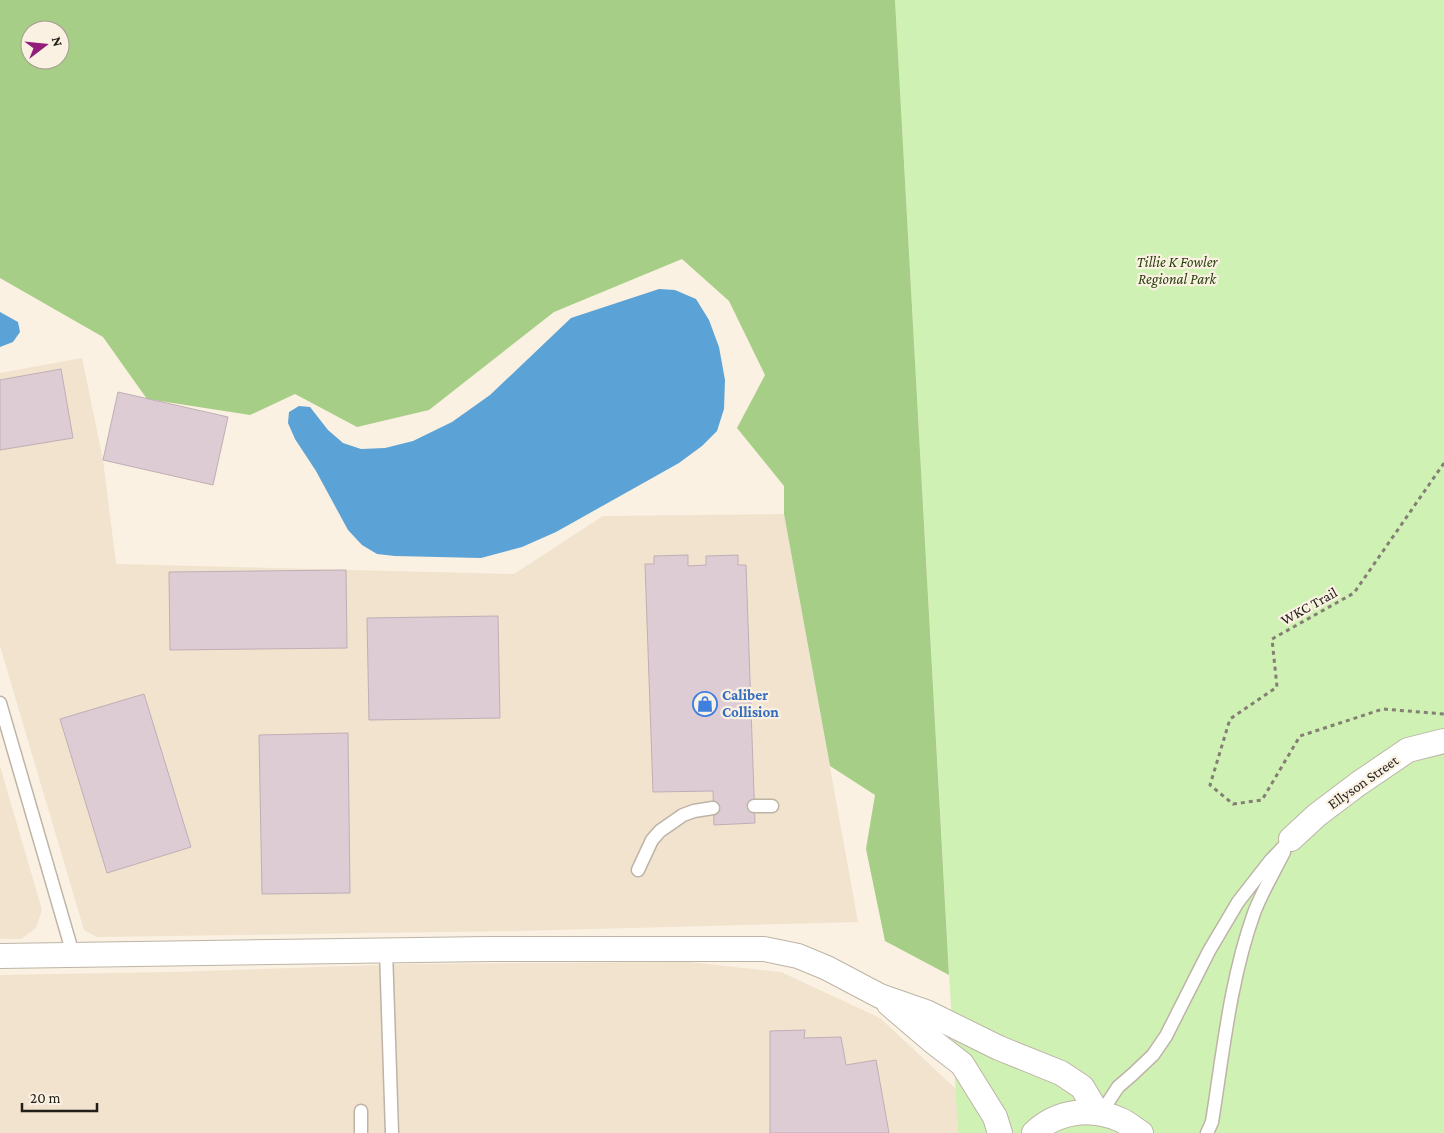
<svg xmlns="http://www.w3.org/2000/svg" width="1444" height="1133" font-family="'Crimson Pro',serif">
  <rect width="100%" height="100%" fill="#faf1e2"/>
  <g fill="#f1e3ce">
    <path d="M82 358 103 460 116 564 514 574 603 516 784 514 858 922 517 931 97 937 84 930 0 646V373Z"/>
    <path d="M0 766 42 910 36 928 21 939H0Z"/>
    <path d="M689 962 781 972 880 1018 956 1089 958 1133H0V975L172 972 409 964Z"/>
  </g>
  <path fill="#d0f1b4" d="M895 0H1444V1133H958Z"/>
  <path fill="#a7ce86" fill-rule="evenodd" d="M0 0H895L949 975 885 941 866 849 875 795 830 766 784 514V486L737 428 765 375 729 301 682 259 554 312 429 410 357 427 295 394 250 415 147 399 103 337 0 278ZM30 30H60V60H30Z"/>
  <g fill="#5ba2d6">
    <path d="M659 289 675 290 696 299 709 320 719 347 725 380 724 409 717 431 702 446 679 463 556 532 522 547 481 558 395 556 377 554 362 545 348 530 316 471 295 439 288 423 289 412 299 406 310 407 328 430 343 443 361 449 385 448 413 441 452 422 490 395 571 318Z"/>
    <path d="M0 312 18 322 20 332 13 342 0 347Z"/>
  </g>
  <g fill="#deccd4" stroke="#bfaeb5">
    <path d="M61 369 73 438 0 450V380Z"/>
    <path d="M118 392 228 417 213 485 103 460Z"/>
    <path d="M688 555V566L706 565V556L738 555V565H746L755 823 714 825 713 791 653 792 645 564H654V556Z"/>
    <path d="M346 570 347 648 170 650 169 572Z"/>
    <path d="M498 616 500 718 369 720 367 618Z"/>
    <path d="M144 694 191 847 107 873 60 719Z"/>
    <path d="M348 733 350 893 262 894 259 735Z"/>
    <path d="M805 1030 804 1038 841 1037 846 1065 876 1060 889 1133H770V1031Z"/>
  </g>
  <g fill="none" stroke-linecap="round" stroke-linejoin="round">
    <defs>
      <g id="lane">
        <path d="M0 703 73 954"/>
        <path d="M754 806H772"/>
        <path d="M638 870 652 840 660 831 683 815 694 811 713 808"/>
        <path d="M386 950 392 1133"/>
        <path d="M361 1111V1133"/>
        <path d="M1101 1113 1118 1087 1133 1074 1153 1055 1166 1036 1209 951 1238 902 1270 861 1291 839"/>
        <path d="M1207 1133 1212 1122C1223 1053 1230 980 1254 913 1262 892 1274 872 1284 852"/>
      </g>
      <g id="street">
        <path d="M1291 839 1317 815 1358 784 1408 750 1444 741"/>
        <path d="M0 956 489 949H764L798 956 827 968 880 996 926 1012 999 1048 1061 1073 1082 1087 1097 1112"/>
        <path d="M889 1004 931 1040 962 1064 995 1117 1000 1133"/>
        <path d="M1034 1133C1058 1110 1092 1107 1121 1120 1128 1123 1134 1129 1141 1133"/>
      </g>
    </defs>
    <use href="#lane" stroke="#bdb4a6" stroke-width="15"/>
    <use href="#street" stroke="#bdb4a6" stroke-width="26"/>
    <path stroke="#847f74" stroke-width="3" stroke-dasharray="4 4" stroke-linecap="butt" d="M1444 463 1354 593 1272 639 1277 687 1230 719 1210 785 1233 804 1262 800 1300 736 1383 709 1444 714"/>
    <use href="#lane" stroke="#fff" stroke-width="12"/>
    <use href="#street" stroke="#fff" stroke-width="24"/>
  </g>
  <defs>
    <symbol id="shop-ring" viewBox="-11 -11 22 22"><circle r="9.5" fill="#faf1e2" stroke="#3f7fe0" stroke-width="1.5"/><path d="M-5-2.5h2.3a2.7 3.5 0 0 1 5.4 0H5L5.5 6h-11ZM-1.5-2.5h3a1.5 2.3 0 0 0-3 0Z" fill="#3f7fe0"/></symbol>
  </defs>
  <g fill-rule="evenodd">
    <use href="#shop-ring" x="691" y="690" width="28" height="28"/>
  </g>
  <g text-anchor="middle" stroke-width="4.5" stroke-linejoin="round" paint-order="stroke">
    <g font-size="15" font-style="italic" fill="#28400d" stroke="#faf1e2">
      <text x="1177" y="267">Tillie K Fowler<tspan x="1177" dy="17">Regional Park</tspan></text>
    </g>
    <g font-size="15" fill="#221f19" stroke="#faf1e2">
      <text transform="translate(1309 606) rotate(-29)" y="5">WKC Trail</text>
      <text transform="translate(1363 782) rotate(-35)" y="5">Ellyson Street</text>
    </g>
    <g font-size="15" font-weight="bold" fill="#366cbe" stroke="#faf1e2" text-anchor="start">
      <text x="722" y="700">Caliber<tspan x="722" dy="17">Collision</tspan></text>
    </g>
  </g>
  <g transform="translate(45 45) rotate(74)"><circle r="24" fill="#faf1e2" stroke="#a49d92"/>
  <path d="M0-4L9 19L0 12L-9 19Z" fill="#921d7b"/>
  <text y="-8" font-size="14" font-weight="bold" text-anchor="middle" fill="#221f19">N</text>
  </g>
  <path d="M22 1103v8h75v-8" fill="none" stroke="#221f19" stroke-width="2.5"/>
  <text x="30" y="1103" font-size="15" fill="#221f19" stroke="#faf1e2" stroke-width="4" paint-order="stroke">20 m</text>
</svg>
